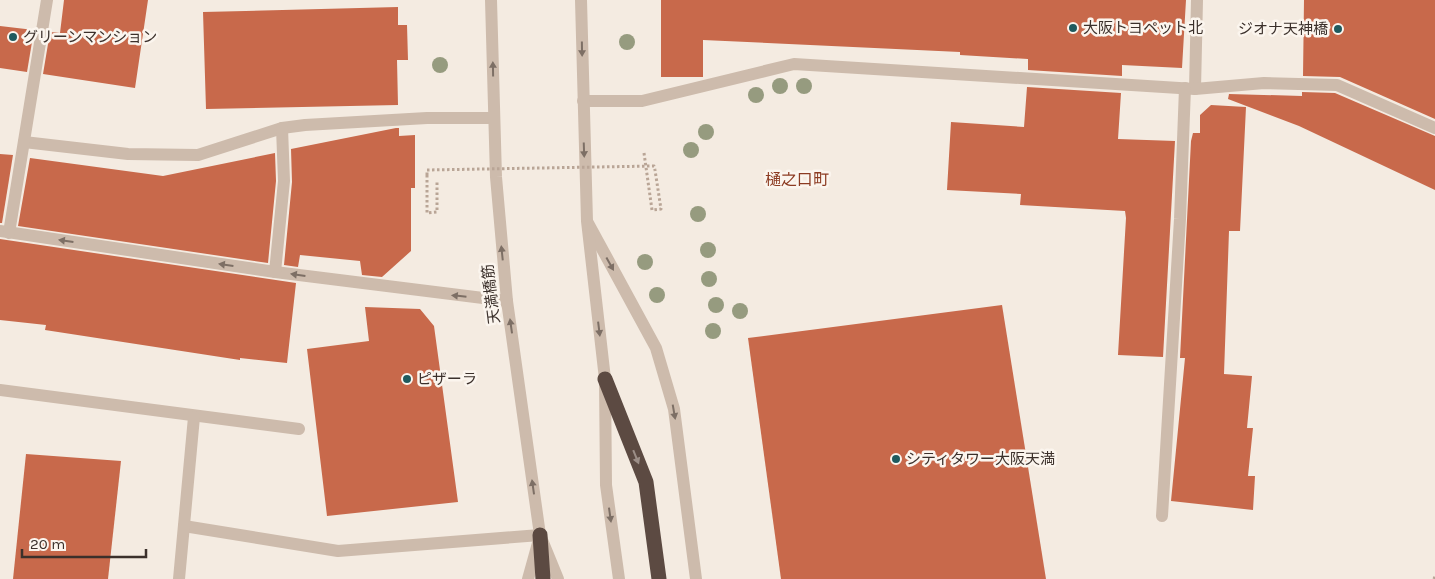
<svg xmlns="http://www.w3.org/2000/svg" width="1435" height="579" font-family="Karla,'Noto Sans JP',sans-serif">
  <rect width="100%" height="100%" fill="#f4ebe1"/>
  <g fill="#c8694b">
    <path d="M64 0H148L135 88 43 74 50 32 60 33Z"/>
    <path d="M661 0H1186L1182 68 1122 65V76L1028 70V59L960 55V52L703 40V77H661Z"/>
    <path d="M1304 0H1435V119L1340 77 1303 76Z"/>
    <path d="M398 7V25H407L408 60H397L398 105 206 109 203 12Z"/>
    <path d="M0 26 34 30 27 72 0 68Z"/>
    <path d="M1027 87 1121 93 1118 139 1175 141 1163 357 1118 355 1126 218 1125 211 1020 205 1021 194 947 190 951 122 1024 127Z"/>
    <path d="M1302 92 1335 93 1435 136V190L1299 126 1228 99 1229 94 1302 96Z"/>
    <path d="M1211 105 1246 107 1240 231H1229L1224 374 1252 376 1247 428H1253L1248 476H1255L1253 510 1171 501 1185 358H1180L1191 141 1193 133H1200V115Z"/>
    <path d="M396 128H399V136L415 135V188H411V251L382 277 362 275 360 261 300 255 298 267 284 265 292 182 291 149Z"/>
    <path d="M275 153 276 181 268 263 18 226 30 158 163 176Z"/>
    <path d="M0 154 13 155 2 223H0Z"/>
    <path d="M0 239 296 283 287 363 240 358V360L45 330 46 325 0 320Z"/>
    <path d="M1002 305 1046 579H781L748 338Z"/>
    <path d="M365 307 420 309 434 326 458 502 327 516 307 349 369 341Z"/>
    <path d="M26 454 121 461 108 579H13Z"/>
  </g>
  <g fill="none" stroke-linecap="round" stroke-linejoin="round">
    <g stroke="#b9a596" stroke-width="3" stroke-dasharray="2.5 2.5" stroke-linecap="butt">
      <path d="M644 153 652 210 661 209 655 170"/>
      <path d="M427 175V213L437 212V181"/>
      <path d="M1434 579 1435 576"/>
    </g>
    <g stroke="#cdbbac" stroke-width="12">
      <path d="M0 390 299 429"/>
      <path d="M184 526 338 551 540 535"/>
      <path d="M179 579 194 417"/>
    </g>
    <g stroke="#cdbbac" stroke-width="12">
      <path d="M1195 89 1197 0"/>
      <path d="M583 101H642L794 64 1195 89 1264 83 1337 85 1435 128"/>
      <path d="M24 142 128 154 198 155 282 128 305 125 427 118H494"/>
      <path d="M588 223 656 348 674 409 696 579"/>
      <path d="M0 231 275 272 507 301"/>
      <path d="M9 233 47 0"/>
      <path d="M275 272 284 181 282 128"/>
      <path d="M1162 516 1180 219 1185 88"/>
      <path d="M528 579 538 543"/>
    </g>
    <g stroke="#cdbbac" stroke-width="12">
      <path d="M491 0 496 177 507 301 540 535 558 579"/>
      <path d="M581 0 587 221 605 379 606 485 619 579"/>
    </g>
    <g stroke="#5c4a42" stroke-width="15">
      <path d="M605 379 646 482 659 579"/>
      <path d="M540 535 543 579"/>
    </g>
    <path stroke="#b9a596" stroke-width="3" stroke-dasharray="2.5 2.5" stroke-linecap="butt" d="M427 175V170L654 166 655 170"/>
  </g>
  <g fill="#969b7f">
    <circle cx="627" cy="42" r="8"/>
    <circle cx="440" cy="65" r="8"/>
    <circle cx="780" cy="86" r="8"/>
    <circle cx="804" cy="86" r="8"/>
    <circle cx="756" cy="95" r="8"/>
    <circle cx="706" cy="132" r="8"/>
    <circle cx="691" cy="150" r="8"/>
    <circle cx="698" cy="214" r="8"/>
    <circle cx="708" cy="250" r="8"/>
    <circle cx="645" cy="262" r="8"/>
    <circle cx="709" cy="279" r="8"/>
    <circle cx="657" cy="295" r="8"/>
    <circle cx="716" cy="305" r="8"/>
    <circle cx="740" cy="311" r="8"/>
    <circle cx="713" cy="331" r="8"/>
  </g>
  <defs><path id="oneway-solid" d="M-6-.8H1V-3.2L6.5 0L1 3.2V.8H-6Z" transform="scale(1.25)"/></defs>
  <g fill="#7d6f65">
    <use href="#oneway-solid" transform="translate(582 49) rotate(89)"/>
    <use href="#oneway-solid" transform="translate(493 69) rotate(-91)"/>
    <use href="#oneway-solid" transform="translate(584 150) rotate(88)"/>
    <use href="#oneway-solid" transform="translate(66 241) rotate(-172)"/>
    <use href="#oneway-solid" transform="translate(502 253) rotate(-96)"/>
    <use href="#oneway-solid" transform="translate(610 264) rotate(61)"/>
    <use href="#oneway-solid" transform="translate(226 265) rotate(-172)"/>
    <use href="#oneway-solid" transform="translate(298 275) rotate(-172)"/>
    <use href="#oneway-solid" transform="translate(459 296) rotate(-174)"/>
    <use href="#oneway-solid" transform="translate(511 326) rotate(-98)"/>
    <use href="#oneway-solid" transform="translate(599 329) rotate(83)"/>
    <use href="#oneway-solid" transform="translate(674 412) rotate(80)"/>
    <use href="#oneway-solid" transform="translate(533 487) rotate(-98)"/>
    <use href="#oneway-solid" transform="translate(610 515) rotate(82)"/>
  </g>
  <use fill="#9c8e87" href="#oneway-solid" transform="translate(636 457) rotate(68)"/>
  <g fill="#1f5a5e" stroke="#fbf5ee" stroke-width="2">
    <circle cx="1073" cy="28" r="5"/>
    <circle cx="1338" cy="29" r="5"/>
    <circle cx="13" cy="37" r="5"/>
    <circle cx="407" cy="379" r="5"/>
    <circle cx="896" cy="459" r="5"/>
  </g>
  <g text-anchor="middle" stroke-width="5" stroke-linejoin="round" paint-order="stroke">
    <g font-size="15" fill="#3b302b" stroke="#fbf5ee" text-anchor="start">
      <text x="1083" y="33">大阪トヨペット北</text>
      <text x="1328" y="34" text-anchor="end">ジオナ天神橋</text>
      <text x="23" y="42">グリーンマンション</text>
      <text x="417" y="384">ピザーラ</text>
      <text x="906" y="464">シティタワー大阪天満</text>
    </g>
    <g font-size="15" fill="#3b302b" stroke="#fbf5ee">
      <text transform="translate(491 294) rotate(-97)" y="5">天満橋筋</text>
    </g>
    <g font-size="16" fill="#8c3b22" stroke="#fbf5ee">
      <text x="797" y="185">樋之口町</text>
    </g>
  </g>
  <path d="M22 549v8h124v-8" fill="none" stroke="#3b302b" stroke-width="2.5"/>
  <text x="30" y="549" font-size="15" fill="#3b302b" stroke="#fbf5ee" stroke-width="4" paint-order="stroke">20 m</text>
</svg>
